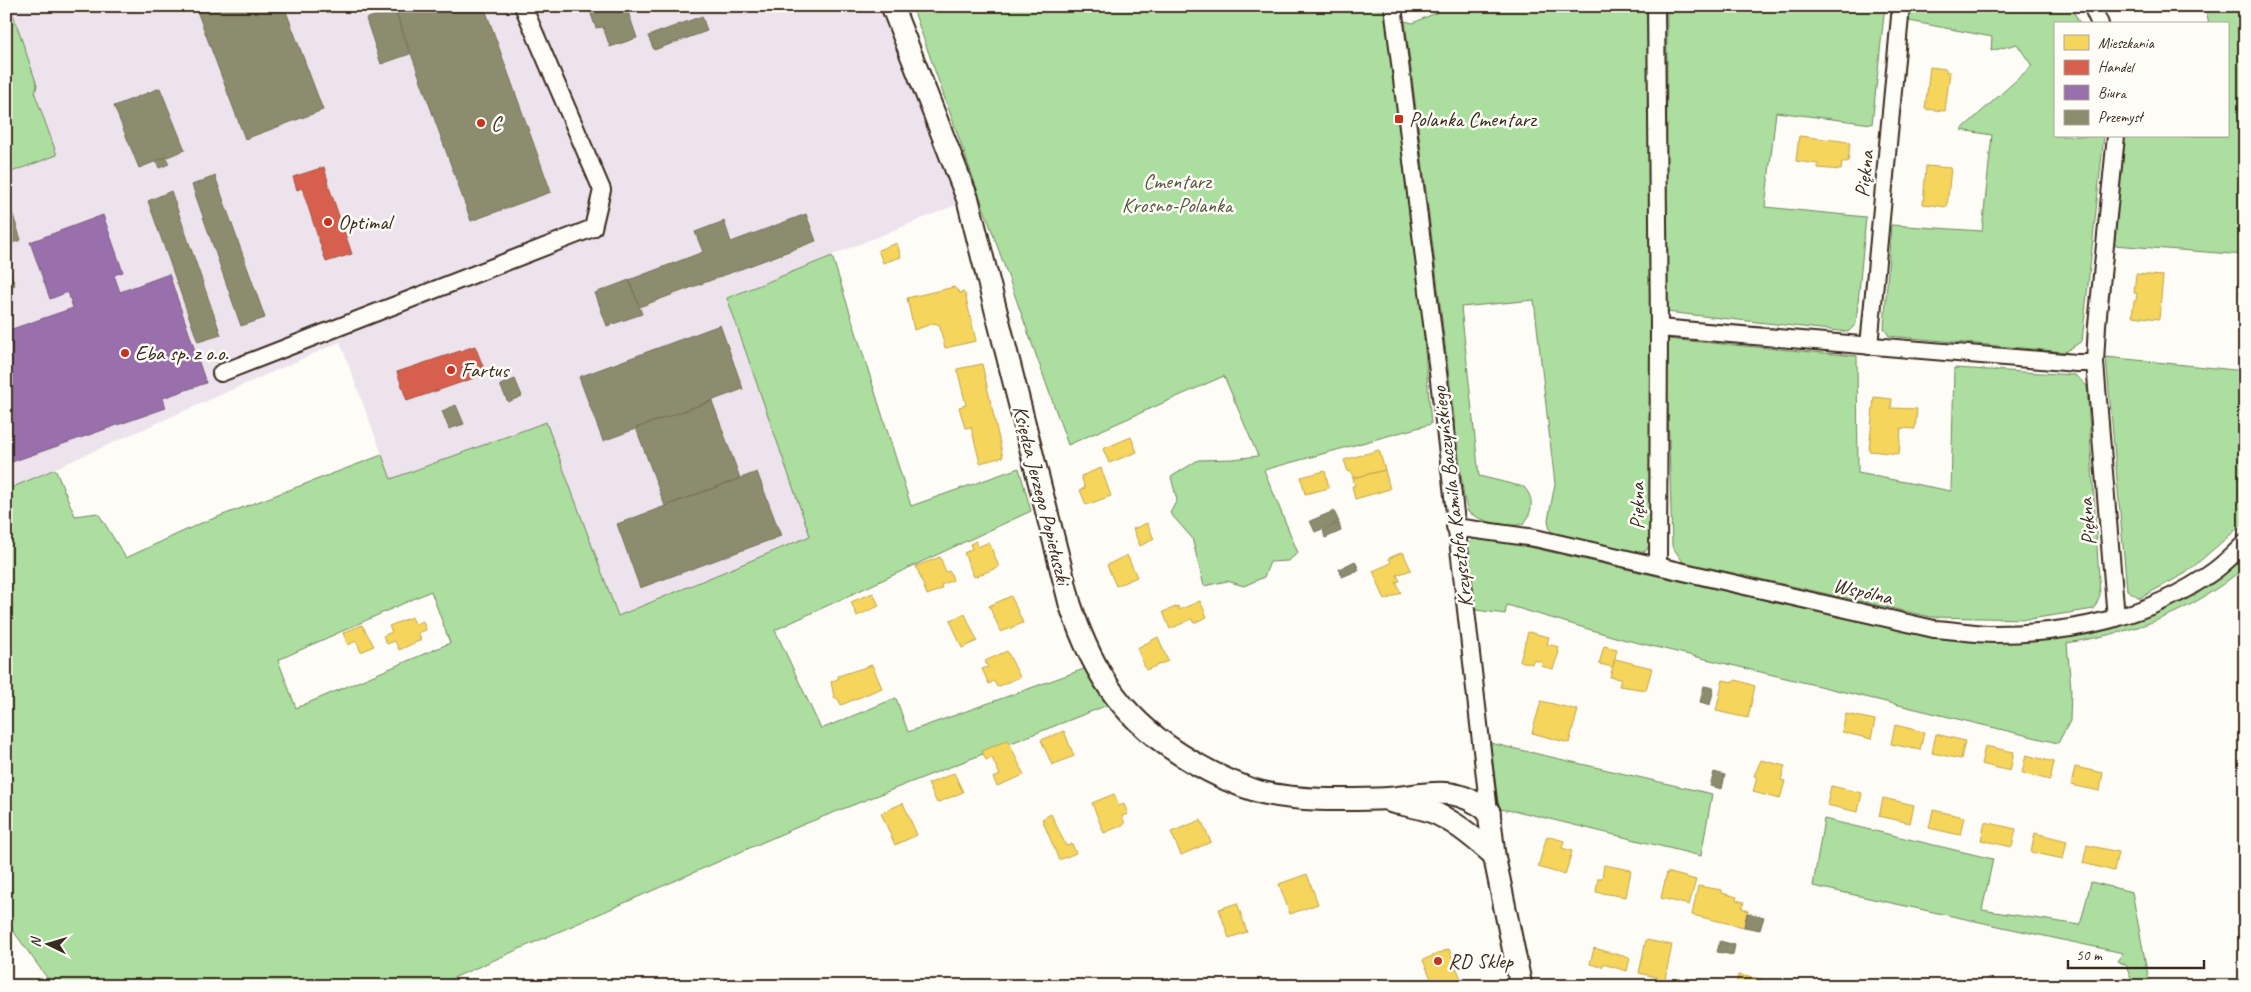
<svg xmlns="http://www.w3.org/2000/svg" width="2251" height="992" font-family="Caveat,sans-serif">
  <rect width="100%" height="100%" fill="#fdfcf7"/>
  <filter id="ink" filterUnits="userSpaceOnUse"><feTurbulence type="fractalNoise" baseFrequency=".02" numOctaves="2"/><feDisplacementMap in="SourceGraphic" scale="10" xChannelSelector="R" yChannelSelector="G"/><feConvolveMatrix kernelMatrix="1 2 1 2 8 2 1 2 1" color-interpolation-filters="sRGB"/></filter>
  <g filter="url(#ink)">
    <path fill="#ede3ed" d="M10 6H882L968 200 727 298 810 536 618 616 546 422 391 479 340 342 6 490V174L57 154 35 93 37 85Z"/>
    <g fill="#abde9f" stroke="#73845e" fill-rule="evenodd">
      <path d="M6 6H10L13 14 37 85 35 94 57 155 6 174Z"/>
      <path d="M912 6H1389L1420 291 1431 424 1264 470 1298 553 1288 561 1270 562 1264 577 1244 586 1227 581 1204 586 1192 538 1170 513 1177 500 1171 477 1198 460 1233 459 1258 456 1224 376 1068 445Z"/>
      <path d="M1451 6H1648L1651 542 1646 551 1639 553 1557 536 1550 530 1548 520 1555 484 1534 300 1461 307 1479 476 1524 487C1535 499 1532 512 1524 524 1506 528 1483 522 1468 512L1464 498 1405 21 1413 23Z"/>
      <path d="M1667 6H1885L1872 124 1776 112 1765 207 1866 217 1856 324 1848 332 1666 312Z"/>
      <path d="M1911 6H2071L2080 24H2055V136H2104L2082 341 2065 352 1889 336 1884 328 1891 225 1982 231 1992 135 1961 130 2032 66 2017 44 1991 51 1992 37 1909 21Z"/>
      <path d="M2205 6H2245V255L2113 245 2125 136H2227V24H2209Z"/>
      <path d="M832 256 911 506 1019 468 1031 511 775 630 821 729 896 698 908 732 1095 665 1118 701 802 825 435 986H53L6 921V900L8 899 6 896V490L55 469 75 516 98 513 126 558 199 524 382 455 391 479 546 422 618 616 810 536 727 298ZM431 591 450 643 296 708 278 660Z"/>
      <path d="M1666 339 1857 356 1858 473 1951 491 1954 368 2075 375 2087 386 2100 595 2094 609 2030 619 1931 617 1683 562 1672 546Z"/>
      <path d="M2106 357 2245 371V522L2186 573 2140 598 2127 590Z"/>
      <path d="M1477 538H1489C1580 559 1672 579 1763 600 1922 635 2057 676 2208 586 2221 578 2233 565 2245 555V567C2187 615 2139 631 2067 643L2071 689 2070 721 2058 743 1622 639 1507 605 1505 614 1476 610 1473 601 1468 545 1472 540Z"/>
      <path d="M1490 743 1712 794 1701 856 1521 812 1499 809Z"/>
      <path d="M1824 819 1993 859 1982 910 2080 925 2091 882 2132 892 2150 986H2134L2126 965 2117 961 2123 953 1813 886Z"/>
    </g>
    <g fill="#f6d55c" stroke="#bea249">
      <path d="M1930 67 1946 69V72H1950L1945 111 1925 109Z"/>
      <path d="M1799 136 1850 142 1848 162H1842L1841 170 1818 168V164L1796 161Z"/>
      <path d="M1926 166 1951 168 1947 207 1923 204Z"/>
      <path d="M897 243 901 257 883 263 878 250Z"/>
      <path d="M2136 274 2163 276 2159 319 2132 316 2134 301H2136L2137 293H2134Z"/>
      <path d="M2241 280H2245V312H2242L2243 298 2240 297Z"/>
      <path d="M954 287 961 294 962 291 965 294 976 341 945 348 940 328 941 326 935 323 914 330 907 298Z"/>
      <path d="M982 364 1003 457 980 463 971 427 965 428 959 407 966 405 957 369Z"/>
      <path d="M1874 397 1892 399 1891 408 1917 409 1915 429 1901 428 1899 454 1869 451Z"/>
      <path d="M1131 437 1137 452 1109 463 1103 449Z"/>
      <path d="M1379 450 1385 470 1353 478 1351 471 1348 472 1344 460Z"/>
      <path d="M1101 468 1111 496 1086 505 1080 490 1085 488 1081 476Z"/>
      <path d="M1385 470 1390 489 1355 499 1352 486H1355L1353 478Z"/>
      <path d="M1325 471 1329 488 1305 494 1301 477Z"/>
      <path d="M1147 523 1154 539 1140 546 1133 529Z"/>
      <path d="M976 541 978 547 989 542 999 567 974 577 964 553 972 549 970 544Z"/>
      <path d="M1403 552 1411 570 1397 575 1400 581 1396 582 1401 593 1385 600 1373 571 1391 563 1389 558Z"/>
      <path d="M1127 555 1137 577 1116 586 1107 565Z"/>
      <path d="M940 557 946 572 950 571 953 580 941 585 942 589 927 595 916 566Z"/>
      <path d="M873 593 879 606 857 616 851 602Z"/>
      <path d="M1011 596 1023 623 1001 632 989 606Z"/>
      <path d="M1200 601 1207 617 1194 623 1192 619 1170 629 1163 612 1178 606 1179 610Z"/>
      <path d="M965 614 977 641 962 648 950 620Z"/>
      <path d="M412 617 415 624 423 621 426 630 418 633 421 640 399 650 395 641 387 644 383 636 392 632 389 626Z"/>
      <path d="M362 625 374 646 361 652 356 641 348 645 343 633Z"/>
      <path d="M1528 632 1549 637 1547 644 1559 647 1558 652H1559L1553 669 1541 666 1542 662 1533 660 1532 664 1520 661Z"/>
      <path d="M1158 637 1168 661 1146 670 1137 648Z"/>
      <path d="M1604 646 1617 649 1613 667 1599 664Z"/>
      <path d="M1007 651 1020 677 997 687 994 681 989 684 982 669 988 667 985 661Z"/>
      <path d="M1615 659 1652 668 1646 690 1619 686 1621 679 1610 677Z"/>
      <path d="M872 665 882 688 841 705 838 699 834 697 831 682 839 678 838 676Z"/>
      <path d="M1723 680 1733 682 1736 680 1755 686 1748 718 1716 711Z"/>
      <path d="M1541 701 1578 710 1569 743 1532 733Z"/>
      <path d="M1846 714 1875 720 1871 739 1842 732Z"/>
      <path d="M1895 725 1924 732 1920 750 1891 744Z"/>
      <path d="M1064 731 1074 756 1052 765 1041 740Z"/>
      <path d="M1936 734 1965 741 1961 759 1932 753Z"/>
      <path d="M1008 740 1024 775 997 786 993 778 1000 775 992 758 986 760 982 751Z"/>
      <path d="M1985 746 2014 752 2010 771 1981 764Z"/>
      <path d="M2026 755 2054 762 2050 780 2022 773Z"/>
      <path d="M1761 760 1785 766 1781 780 1785 781 1780 799 1753 792 1757 777 1754 776Z"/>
      <path d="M2075 767 2103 773 2100 791 2071 785Z"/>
      <path d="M954 773 963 792 937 803 928 784Z"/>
      <path d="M1831 786 1862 793 1858 812 1827 805Z"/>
      <path d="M1114 794 1119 806 1124 804 1128 814 1122 816 1125 824 1104 833 1092 803Z"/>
      <path d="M1883 798 1914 805 1910 823 1879 816Z"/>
      <path d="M903 803 917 835 895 845 881 813Z"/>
      <path d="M1933 810 1964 817 1960 835 1929 828Z"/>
      <path d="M1051 814 1066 846 1072 844 1076 853 1059 860 1042 819Z"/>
      <path d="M1201 820 1211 842 1181 855 1171 832Z"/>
      <path d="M1985 822 2016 829 2012 847 1981 840Z"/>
      <path d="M2035 833 2067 841 2063 859 2031 852Z"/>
      <path d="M1547 836 1564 841 1562 848 1572 851 1565 875 1538 867Z"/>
      <path d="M2087 845 2118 852 2114 871 2083 863Z"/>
      <path d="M1604 865 1631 870 1626 897 1596 892 1598 878H1602Z"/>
      <path d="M1667 872 1696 880 1689 905 1661 898Z"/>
      <path d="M1307 874 1318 904 1290 914 1279 884Z"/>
      <path d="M1698 886 1722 890V893L1737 897 1736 900 1744 902 1742 908 1748 911 1744 927 1692 915Z"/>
      <path d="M1237 903 1247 932 1229 938 1219 909Z"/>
      <path d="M1646 940 1672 945 1665 979 1639 973Z"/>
      <path d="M1594 948 1630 958 1627 971 1603 964 1602 967 1590 964Z"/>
      <path d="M1449 949 1461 979 1444 986H1434L1423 960Z"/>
      <path d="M1738 975 1762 979 1761 986H1721L1722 982 1736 985Z"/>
      <path d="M1761 980 1771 981 1770 986H1761Z"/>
    </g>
    <g fill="#d6604d" stroke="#a8503f">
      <path d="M324 167 328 181H327L352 254 326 262 302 188 297 190 293 177Z"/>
      <path d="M475 346 486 374 407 401 397 372Z"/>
    </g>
    <path fill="#9970ab" stroke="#7d5b81" d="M103 215 123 272 114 275 120 292 169 274 206 383 163 398 166 408 6 464V331L73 308 68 292 50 299 30 242Z"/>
    <g fill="#8c8c6e" stroke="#746f56">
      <path d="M208 6H284L323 110 245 139 197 11Z"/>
      <path d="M394 6H484L551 192 471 221Z"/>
      <path d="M588 6H626L637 38 610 47 603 27 596 28Z"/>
      <path d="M394 8 410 54 381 64 366 19Z"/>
      <path d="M702 16 707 31 654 50 648 36Z"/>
      <path d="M160 88 185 150 139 168 114 106Z"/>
      <path d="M166 157 169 164 159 168 156 161Z"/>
      <path d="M215 176 265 318 241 326 192 185Z"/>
      <path d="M171 191 221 335 198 342 148 201Z"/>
      <path d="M12 212 21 240 6 245V214Z"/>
      <path d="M806 214 816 241 639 307 629 280 703 252 695 232 724 221 731 242Z"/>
      <path d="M6 261 15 285 6 288Z"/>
      <path d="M629 280 642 314 607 326 595 293Z"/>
      <path d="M720 325 743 389 603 441 579 377Z"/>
      <path d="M515 379 522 396 508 402 500 385Z"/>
      <path d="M712 401 740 478 665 506 636 428Z"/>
      <path d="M456 405 464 424 449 429 442 411Z"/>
      <path d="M757 472 781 536 640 588 617 524Z"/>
      <path d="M1334 511 1339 522 1315 532 1310 521Z"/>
      <path d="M1339 523 1341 531 1325 538 1323 530Z"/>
      <path d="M1355 561 1359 570 1342 577 1339 569Z"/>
      <path d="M1704 686 1714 688 1710 705 1700 702Z"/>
      <path d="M1714 772 1725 775 1722 789 1710 786Z"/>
      <path d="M1747 913 1764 917 1760 930 1744 927Z"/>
      <path d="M1720 941 1735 945 1733 955 1717 952Z"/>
    </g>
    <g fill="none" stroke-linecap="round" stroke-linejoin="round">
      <defs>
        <g id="minor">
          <path d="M1393 6 1451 478 1489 812"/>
          <path d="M1656 6 1659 328 1658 565"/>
          <path d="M2092 6 2100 24"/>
          <path d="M1659 328 2076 363H2095L2097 325 2116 136"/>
          <path d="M1869 346 1901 6"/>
          <path d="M2095 363 2116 618"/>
          <path d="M221 373 593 228 602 190 523 6"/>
          <path d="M1455 527 1535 538 1934 629C1954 630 1974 634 1994 634 2071 634 2151 617 2214 571 2225 563 2235 553 2245 543"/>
        </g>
        <g id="tertiary">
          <path d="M892 6 968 200 1070 604C1094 677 1125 722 1191 761 1213 774 1236 785 1260 792 1298 801 1339 800 1377 799 1421 798 1450 780 1489 812"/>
          <path d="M1392 802C1405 805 1418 807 1430 811 1455 821 1474 838 1494 855"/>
          <path d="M1489 812 1494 855 1521 986"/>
        </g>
      </defs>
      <use href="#minor" stroke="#3b2a1e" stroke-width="20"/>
      <use href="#tertiary" stroke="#3b2a1e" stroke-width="25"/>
      <use href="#minor" stroke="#fdfcf7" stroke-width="16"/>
      <use href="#tertiary" stroke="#fdfcf7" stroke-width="21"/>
    </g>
  </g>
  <g fill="#c8321e" stroke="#fdfcf7" stroke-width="2">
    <rect x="1394" y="114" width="10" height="10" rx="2.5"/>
    <circle cx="481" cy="123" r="5"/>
    <circle cx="328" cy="222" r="5"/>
    <circle cx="125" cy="353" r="5"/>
    <circle cx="451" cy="370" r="5"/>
    <circle cx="1438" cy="961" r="5"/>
  </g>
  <g text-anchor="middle" stroke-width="5" stroke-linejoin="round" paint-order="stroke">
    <g font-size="21" fill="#3b2a1e" stroke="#fdfcf7" text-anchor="start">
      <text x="1409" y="126">Polanka Cmentarz</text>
      <text x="491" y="130">C</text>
      <text x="338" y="229">Optimal</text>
      <text x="135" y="360">Eba sp. z o.o.</text>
      <text x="461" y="377">Fartus</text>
      <text x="1448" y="968">RD Sklep</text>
    </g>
    <g font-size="21" fill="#3b2a1e" stroke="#fdfcf7">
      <text transform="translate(1864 174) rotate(-84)" y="7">Piękna</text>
      <text transform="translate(1042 495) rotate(76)" y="7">Księdza Jerzego Popiełuszki</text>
      <text transform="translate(1452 497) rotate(-97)" y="7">Krzysztofa Kamila Baczyńskiego</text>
      <text transform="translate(1637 506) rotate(-90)" y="7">Piękna</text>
      <text transform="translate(2087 522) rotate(-95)" y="7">Piękna</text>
      <text transform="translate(1863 591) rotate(13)" y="7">Wspólna</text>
    </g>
    <g font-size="21" fill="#57573e" stroke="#fdfcf7">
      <text x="1177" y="188">Cmentarz<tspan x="1177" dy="24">Krosno-Polanka</tspan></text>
    </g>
  </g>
  <rect width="2251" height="992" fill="none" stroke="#fdfcf7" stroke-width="25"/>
  <rect x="12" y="12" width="2226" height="967" fill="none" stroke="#3b2a1e" stroke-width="2" filter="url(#ink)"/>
  <rect x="2054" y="22" width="175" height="115" fill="#fdfcf7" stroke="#afa8a0"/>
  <rect x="2064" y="35" width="25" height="15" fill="#f6d55c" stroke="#afa8a0"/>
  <text x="2098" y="48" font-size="15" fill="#3b2a1e">Mieszkania</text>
  <rect x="2064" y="60" width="25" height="15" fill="#d6604d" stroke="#afa8a0"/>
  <text x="2098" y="72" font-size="15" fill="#3b2a1e">Handel</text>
  <rect x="2064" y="85" width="25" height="15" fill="#9970ab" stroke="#afa8a0"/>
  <text x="2098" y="98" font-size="15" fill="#3b2a1e">Biura</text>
  <rect x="2064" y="110" width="25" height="15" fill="#8c8c6e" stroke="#afa8a0"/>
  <text x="2098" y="122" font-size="15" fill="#3b2a1e">Przemysł</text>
  <g transform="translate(48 944) rotate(275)" stroke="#fdfcf7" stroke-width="4" paint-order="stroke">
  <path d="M0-4L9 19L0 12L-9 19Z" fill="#3b2a1e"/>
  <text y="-8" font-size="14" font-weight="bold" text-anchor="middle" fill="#3b2a1e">N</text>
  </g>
  <path d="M2068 960v8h136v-8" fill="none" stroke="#3b2a1e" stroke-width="2.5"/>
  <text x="2076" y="960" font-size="15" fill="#3b2a1e" stroke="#fdfcf7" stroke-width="4" paint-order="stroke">50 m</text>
</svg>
